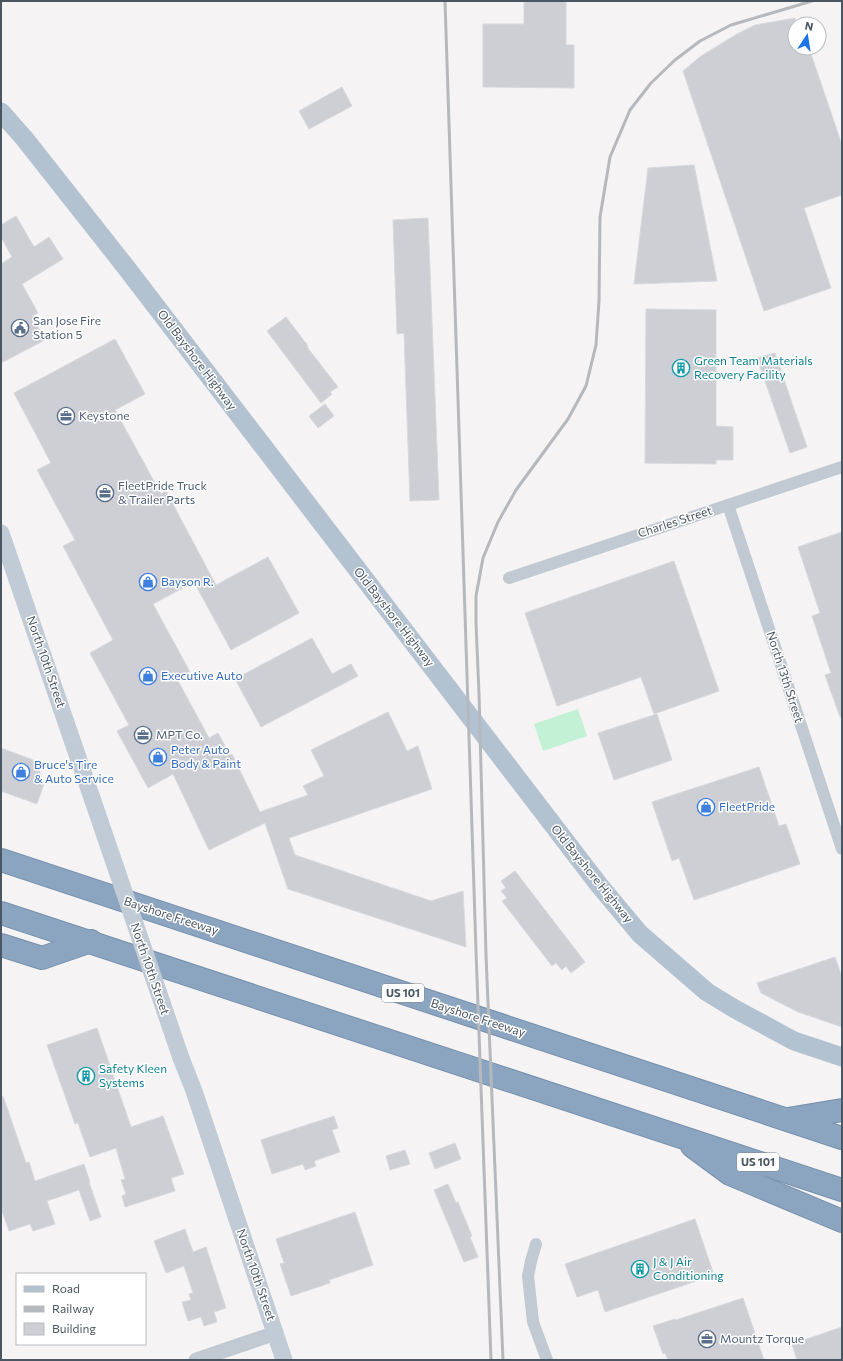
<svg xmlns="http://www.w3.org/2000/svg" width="843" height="1361" font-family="Commissioner,sans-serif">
  <rect width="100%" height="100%" fill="#f5f3f3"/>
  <path fill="#c3f1d5" d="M578 709 587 736 543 751 534 724Z"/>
  <g fill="#cdcfd5" stroke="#d7d9de">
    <path d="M524 1H566V45H574V88L483 87V24H524Z"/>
    <path d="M795 18V48H809L842 145V195L804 208 831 288 764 311 683 71 701 56 737 34 755 25Z"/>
    <path d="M342 87 352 106 309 129 299 111Z"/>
    <path d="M694 165 717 281 634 284 648 168Z"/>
    <path d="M16 216 34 247 49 237 63 259 22 284 38 313 32 316 45 340 1 363V264L12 257 1 237V225Z"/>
    <path d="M428 218 439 500 410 501 404 333 397 334 393 220Z"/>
    <path d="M646 309 716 310V426L733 427V460H716V464L645 463Z"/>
    <path d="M286 317 308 346 307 347 338 387 330 392 332 394 321 403 267 331Z"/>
    <path d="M115 339 145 394 115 410 161 494 166 491 216 585 268 557 299 613 231 650 194 582 153 604 190 672 177 679 209 738 218 733 230 755 232 754 260 812 308 795 303 786 324 776 311 750 388 712 407 751 418 746 432 789 289 838 295 855 431 901 463 891 466 947 288 889 265 823 209 850 173 774 148 788 117 731 129 725 90 653 113 640 63 546 75 540 37 470 51 463 14 393Z"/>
    <path d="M775 353 807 447 790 453 757 358Z"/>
    <path d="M325 404 334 416 318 428 309 416Z"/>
    <path d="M842 532V717H840L825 675 831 673 812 616 820 613 798 547Z"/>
    <path d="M674 561 719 691 654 714 641 677 557 706 525 613Z"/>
    <path d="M312 638 332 674 351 664 358 676 261 727 235 679Z"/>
    <path d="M657 714 672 760 614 780 598 733Z"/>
    <path d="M1 748 36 761 44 784 37 804 1 791Z"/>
    <path d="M759 767 779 826 786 824 800 864 694 900 679 858 672 861 652 802Z"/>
    <path d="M515 871 585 962 571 973 566 966 562 970 556 963 552 966 502 901 507 898 501 891 506 888 501 881Z"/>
    <path d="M835 957 842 977V1027L798 1012 761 993 757 983Z"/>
    <path d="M97 1028 131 1127 163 1116 184 1174 171 1178 175 1191 125 1207 122 1196 126 1194 121 1180 125 1179 116 1148 90 1157 78 1123 75 1124 47 1045Z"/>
    <path d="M1 1096H3L26 1163 29 1162 35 1181 84 1164 90 1182H89L101 1217 90 1221 79 1190 47 1201 55 1224 33 1231 30 1224 9 1231 1 1208Z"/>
    <path d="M334 1116 338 1128 332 1130 340 1152 314 1161 316 1166 305 1170 303 1164 272 1174 261 1140Z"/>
    <path d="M455 1143 461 1159 435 1169 429 1153Z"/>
    <path d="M405 1150 410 1164 390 1170 386 1156Z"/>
    <path d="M448 1184 456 1203 458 1202 472 1236 470 1237 478 1257 464 1262 434 1190Z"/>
    <path d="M355 1212 373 1265 329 1280 330 1283 291 1296 280 1264 284 1263 276 1239Z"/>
    <path d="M695 1219 714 1275 605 1312 598 1290 577 1297 565 1264Z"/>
    <path d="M185 1229 193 1252 206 1247 226 1308 214 1312 217 1322 204 1326 201 1317 188 1321 182 1302 191 1300 189 1294 193 1293 184 1266 166 1273 154 1241Z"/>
    <path d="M743 1298 764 1360H668L665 1353 663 1354 653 1326 675 1319 676 1320Z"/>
    <path d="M842 1327V1360H797L792 1344Z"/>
  </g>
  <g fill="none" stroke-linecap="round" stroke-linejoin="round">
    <defs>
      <g id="motorway">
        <path d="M1 860 842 1138"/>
        <path d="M1 913 842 1190"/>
        <path d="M1 945 42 958 91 941"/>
        <path d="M788 1119 842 1110"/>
        <path d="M692 1146 730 1174 842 1221"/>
      </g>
    </defs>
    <use href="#motorway" stroke="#7690ad" stroke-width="24"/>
    <g stroke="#c1cad2" stroke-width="12">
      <path d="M728 505 842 849"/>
      <path d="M509 578 842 467"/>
      <path d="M536 1244 531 1261 528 1276 533 1322 547 1360"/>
    </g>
    <path stroke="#c1cad2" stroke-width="15" d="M196 1360 276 1333"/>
    <g stroke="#c1cbd6" stroke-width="17">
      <path d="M1 533 93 801"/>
      <path d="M181 1058 194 1091 284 1360"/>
    </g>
    <path stroke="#b3c2d1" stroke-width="19" d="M1 112 24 138 125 266 599 885 640 934 707 992 735 1009 794 1041 842 1057"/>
    <use href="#motorway" stroke="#8ba5c1" stroke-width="22"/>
    <g stroke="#b5b8bd" stroke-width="3">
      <path d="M445 1 476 951 491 1360"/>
      <path d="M503 1360 486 955 479 694 476 623V596L483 558 498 522 516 490 568 419 586 386 596 345 599 301 600 217 610 157 630 110 651 83 675 60 700 41 731 25 812 1"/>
    </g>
    <path stroke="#c1cbd6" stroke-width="17" d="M93 801 181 1058"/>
  </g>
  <defs>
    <symbol id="civic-ring" viewBox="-11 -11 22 22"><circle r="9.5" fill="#fff" stroke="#5c6f8a" stroke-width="1.5"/><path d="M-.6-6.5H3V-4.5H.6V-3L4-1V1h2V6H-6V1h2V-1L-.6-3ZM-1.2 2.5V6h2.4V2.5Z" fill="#5c6f8a"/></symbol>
    <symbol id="building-ring" viewBox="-11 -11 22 22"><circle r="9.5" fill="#fff" stroke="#0f9aa8" stroke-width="1.5"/><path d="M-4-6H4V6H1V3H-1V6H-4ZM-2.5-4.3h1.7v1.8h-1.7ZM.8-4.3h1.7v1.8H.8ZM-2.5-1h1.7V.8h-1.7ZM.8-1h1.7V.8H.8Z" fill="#0f9aa8"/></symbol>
    <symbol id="office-ring" viewBox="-11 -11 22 22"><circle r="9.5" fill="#fff" stroke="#5c6f8a" stroke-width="1.5"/><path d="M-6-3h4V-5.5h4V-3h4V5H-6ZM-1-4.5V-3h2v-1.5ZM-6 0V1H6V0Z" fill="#5c6f8a"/></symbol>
    <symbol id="shop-ring" viewBox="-11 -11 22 22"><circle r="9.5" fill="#fff" stroke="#3f7fe0" stroke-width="1.5"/><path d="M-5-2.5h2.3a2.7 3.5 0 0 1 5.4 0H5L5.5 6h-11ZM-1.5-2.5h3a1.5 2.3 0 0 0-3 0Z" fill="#3f7fe0"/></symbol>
  </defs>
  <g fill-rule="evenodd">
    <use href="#civic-ring" x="10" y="318" width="20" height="20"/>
    <use href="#building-ring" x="671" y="358" width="20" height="20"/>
    <use href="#office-ring" x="56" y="406" width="20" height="20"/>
    <use href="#office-ring" x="95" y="483" width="20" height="20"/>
    <use href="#shop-ring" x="138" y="572" width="20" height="20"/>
    <use href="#shop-ring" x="138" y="666" width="20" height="20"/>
    <use href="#office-ring" x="133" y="725" width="20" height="20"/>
    <use href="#shop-ring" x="148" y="747" width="20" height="20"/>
    <use href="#shop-ring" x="11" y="762" width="20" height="20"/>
    <use href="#shop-ring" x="696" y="797" width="20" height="20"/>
    <use href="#building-ring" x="76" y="1066" width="20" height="20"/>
    <use href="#building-ring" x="630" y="1259" width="20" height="20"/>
    <use href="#office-ring" x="697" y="1329" width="20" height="20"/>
  </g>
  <g text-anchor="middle" stroke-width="3" stroke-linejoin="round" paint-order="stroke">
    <g fill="#fff" stroke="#808990" stroke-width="1">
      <rect x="382" y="984" width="42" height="18" rx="3"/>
      <rect x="737" y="1153" width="42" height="18" rx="3"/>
    </g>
    <g font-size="11" font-weight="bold" fill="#4a5661">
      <text x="403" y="997">US 101</text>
      <text x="758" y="1166">US 101</text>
    </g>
    <g font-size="12" fill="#4e5e75" stroke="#fff" text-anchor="start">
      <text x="33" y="325">San Jose Fire<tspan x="33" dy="14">Station 5</tspan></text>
      <text x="79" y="420">Keystone</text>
      <text x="118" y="490">FleetPride Truck<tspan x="118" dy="14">&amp; Trailer Parts</tspan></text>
      <text x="156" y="739">MPT Co.</text>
      <text x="720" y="1343">Mountz Torque</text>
    </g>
    <g font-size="12" fill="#4a5661" stroke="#fff">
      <text transform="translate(197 360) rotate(53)" y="4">Old Bayshore Highway</text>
      <text transform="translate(675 522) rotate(-18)" y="4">Charles Street</text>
      <text transform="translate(394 617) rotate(52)" y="4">Old Bayshore Highway</text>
      <text transform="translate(46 662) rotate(71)" y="4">North 10th Street</text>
      <text transform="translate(785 677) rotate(72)" y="4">North 13th Street</text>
      <text transform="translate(592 874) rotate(51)" y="4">Old Bayshore Highway</text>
      <text transform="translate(171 916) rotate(18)" y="4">Bayshore Freeway</text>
      <text transform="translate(150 969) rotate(71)" y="4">North 10th Street</text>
      <text transform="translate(478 1018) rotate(18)" y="4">Bayshore Freeway</text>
      <text transform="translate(256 1275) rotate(71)" y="4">North 10th Street</text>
    </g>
    <g font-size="12" fill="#0d838f" stroke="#fff" text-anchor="start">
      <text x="694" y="365">Green Team Materials<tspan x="694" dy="14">Recovery Facility</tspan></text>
      <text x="99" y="1073">Safety Kleen<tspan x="99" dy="14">Systems</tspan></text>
      <text x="653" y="1266">J &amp; J Air<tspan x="653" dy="14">Conditioning</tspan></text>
    </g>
    <g font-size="12" fill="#366cbe" stroke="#fff" text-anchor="start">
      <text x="161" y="586">Bayson R.</text>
      <text x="161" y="680">Executive Auto</text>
      <text x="171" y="754">Peter Auto<tspan x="171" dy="14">Body &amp; Paint</tspan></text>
      <text x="34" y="769">Bruce's Tire<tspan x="34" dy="14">&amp; Auto Service</tspan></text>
      <text x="719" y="811">FleetPride</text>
    </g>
  </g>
  <rect width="843" height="1361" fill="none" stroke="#4a5661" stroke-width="4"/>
  <rect x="16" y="1273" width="130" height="72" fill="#ffffff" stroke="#b7bbc0"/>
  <rect x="24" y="1286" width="20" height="6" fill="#b3c2d1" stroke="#b7bbc0"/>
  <text x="52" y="1293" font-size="12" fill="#4a5661">Road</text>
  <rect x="24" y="1306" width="20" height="6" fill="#b5b8bd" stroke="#b7bbc0"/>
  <text x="52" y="1313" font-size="12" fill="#4a5661">Railway</text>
  <rect x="24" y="1323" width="20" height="12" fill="#cdcfd5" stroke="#b7bbc0"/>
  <text x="52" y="1333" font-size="12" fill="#4a5661">Building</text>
  <g transform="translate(807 36) rotate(12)"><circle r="19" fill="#ffffff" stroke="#b7bbc0"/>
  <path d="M0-3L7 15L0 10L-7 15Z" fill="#1a73e8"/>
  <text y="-6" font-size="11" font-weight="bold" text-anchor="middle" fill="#4a5661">N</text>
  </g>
</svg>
